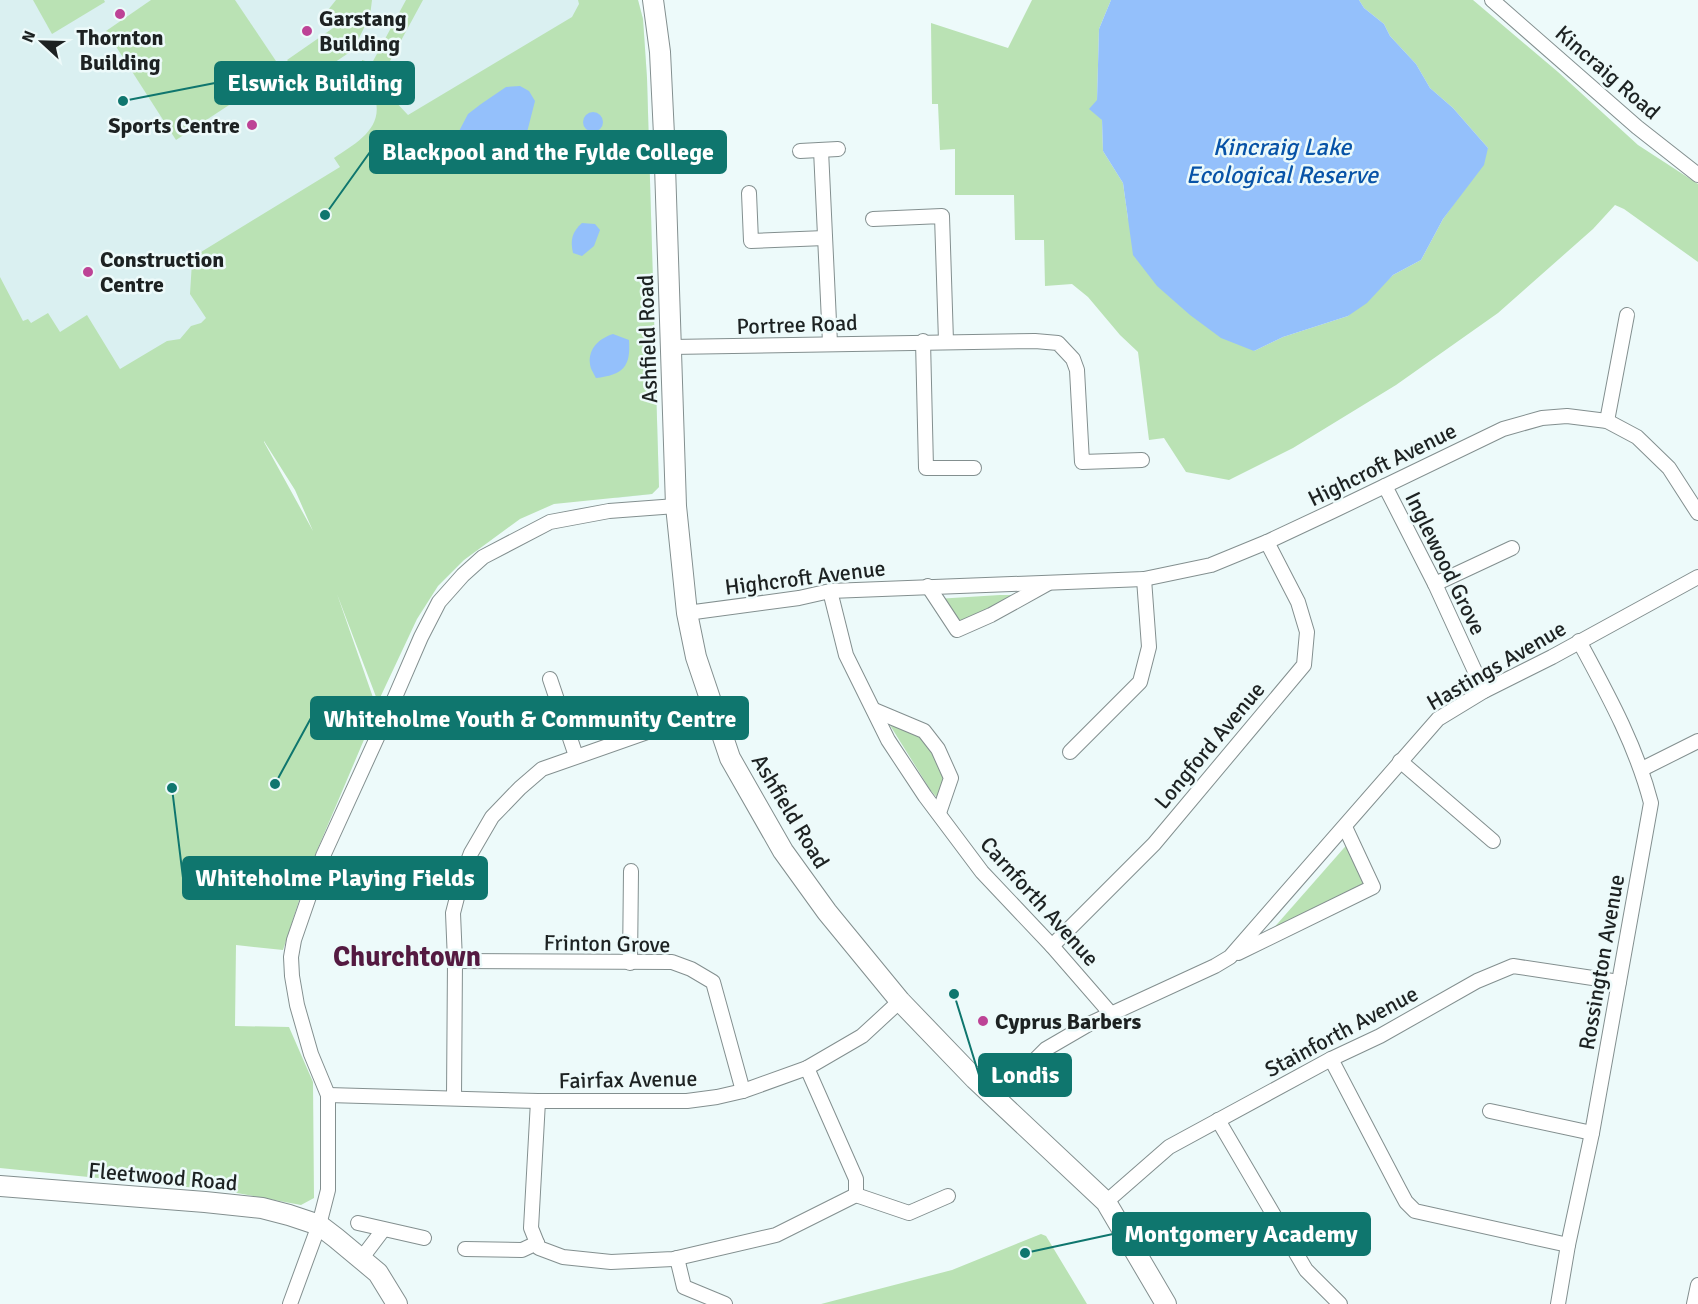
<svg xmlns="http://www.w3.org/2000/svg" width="1698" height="1304" font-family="Signika,sans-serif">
  <rect width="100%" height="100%" fill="#edfafa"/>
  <path fill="#daf0f1" d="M0 0H638L643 19 647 78 659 487 652 494 617 498 0 358Z"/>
  <g fill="#bae2b4" fill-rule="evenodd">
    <path d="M33 0H104L105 2 52 34Z"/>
    <path d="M151 0H235L282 70 176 140 106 31Z"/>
    <path d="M336 0H372L370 16 353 50 307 81 287 60 336 26 339 27 328 10Z"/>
    <path d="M406 0H423L378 83 408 115 572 17 579 4 578 0H638L643 19 647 78 659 487 652 494 554 504 520 519 464 560 438 586 417 619 378 702 337 594 377 709 310 867 283 950 236 945 235 1026 289 1027 313 1082 314 1198 301 1205 226 1191 0 1168V277L23 321 28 319 31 323 48 313 60 332 87 315 120 369 167 341 180 339 191 326 201 323 206 318 190 294 192 262 201 252 340 167 334 158C356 143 386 128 374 95 367 77 360 84 362 60L372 63ZM264 441 295 490 313 531 264 442Z"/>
    <path d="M1032 0H1111L1099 29 1097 100 1102 120 1103 151 1123 183 1128 219 1254 351 1283 337 1348 316 1393 275 1421 260 1443 219 1469 183 1488 148 1453 108 1430 88 1416 64 1390 36 1384 24 1364 8 1359 0H1473L1558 72 1638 145 1698 184V262L1624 209 1615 205 1593 229 1498 313 1396 385 1293 448 1229 480 1186 472 1164 438 1149 440 1138 352 1120 335 1088 297 1072 284 1045 286 1044 240H1015L1014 195H955V149L940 150 938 104H932L931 23 1008 48Z"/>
    <path d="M1000 595H1028L957 630 936 599Z"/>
    <path d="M883 714 924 731 951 778 942 803 931 791Z"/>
    <path d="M1351 840 1373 887 1271 931Z"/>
    <path d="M1041 1234 1046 1236 1087 1304H821L952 1270Z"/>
  </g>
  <g fill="#94c0fb">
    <path d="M1111 0H1359L1364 8 1384 24 1390 36 1416 64 1430 88 1453 108 1488 148 1484 165 1443 219 1421 260 1393 275 1367 303 1348 316 1283 337 1254 351 1221 338 1190 315 1157 286 1133 255 1123 183 1103 151 1102 120 1089 109 1097 100 1099 29Z"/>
    <path d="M520 86 529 91 535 101 522 152 506 163C492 161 474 159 464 148 460 145 459 139 457 135L468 114 481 104 506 87Z"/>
    <circle cx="593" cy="122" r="10"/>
    <path d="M582 223 595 224 600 230 594 246 582 256 573 253C570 240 572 232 582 223Z"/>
    <path d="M613 334 629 340C631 367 623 375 596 378 594 374 590 368 590 364 588 348 600 338 613 334Z"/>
  </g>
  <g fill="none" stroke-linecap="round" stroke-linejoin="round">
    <defs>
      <g id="street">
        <path d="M1492 0 1637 127 1698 175"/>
        <path d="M821 150 830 343"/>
        <path d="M800 151 838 149"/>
        <path d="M749 193 751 241 825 238"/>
        <path d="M873 219 942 216 946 341"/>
        <path d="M923 341 926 468H974"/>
        <path d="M671 347 1035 341 1058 343 1073 359 1077 370 1082 462 1142 460"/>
        <path d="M1607 421 1627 315"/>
        <path d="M1385 486 1435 584 1484 691"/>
        <path d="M1435 584 1512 548"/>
        <path d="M928 586 957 630 991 615 1047 584"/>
        <path d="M830 591 846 655 888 740 925 796 982 872 1052 946 1112 1015"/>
        <path d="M687 613 799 598 830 591 1144 579 1211 565 1267 542 1333 511 1503 429 1542 418 1567 416 1607 421 1637 437 1669 468 1698 513"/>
        <path d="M550 679 576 756"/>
        <path d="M874 710 924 731 938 749 951 778 939 813"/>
        <path d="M1070 752 1140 682 1149 647 1144 579"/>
        <path d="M1400 761 1493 841"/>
        <path d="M1642 769 1698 741"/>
        <path d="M1052 946 1154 844 1304 665 1307 632 1298 602 1267 542"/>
        <path d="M1238 953 1373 887 1345 827"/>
        <path d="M455 961 672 962 691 969 713 982 743 1091"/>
        <path d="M630 963 631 871"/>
        <path d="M1331 1059 1399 1189 1406 1202 1415 1211 1568 1245"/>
        <path d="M328 1095 538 1101H687L717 1097 743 1091 807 1068 862 1036 900 1001"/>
        <path d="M454 1098 455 961 453 913 463 874 471 853 492 817 520 788 542 769 713 709"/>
        <path d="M996 1099 1046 1049 1089 1024 1215 966 1230 957 1438 719 1484 691 1552 657 1698 577"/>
        <path d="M538 1101 531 1228 539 1248 563 1257 611 1262 673 1259 776 1235 856 1195V1179L807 1068"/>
        <path d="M1490 1111 1592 1133"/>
        <path d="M1218 1120 1306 1270 1340 1304"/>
        <path d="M856 1195 909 1213 948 1196"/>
        <path d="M1106 1202 1169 1147 1331 1059 1380 1036 1477 981 1513 966 1619 982"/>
        <path d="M358 1223 424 1238"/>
        <path d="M465 1249 522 1250 537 1243"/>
        <path d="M677 1258 684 1287 725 1304"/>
        <path d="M361 1259 383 1230"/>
        <path d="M290 1304 319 1225 328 1190V1095L311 1054 297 1005 292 976 291 957 294 940 323 856 386 718 421 637 439 602 463 575 483 557 550 522 609 511 676 506"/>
        <path d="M1558 1304 1568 1245 1592 1133 1651 803C1636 745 1607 693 1579 641"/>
        <path d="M1694 1304 1698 1285"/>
      </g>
      <g id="secondary">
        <path d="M653 0 660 52 664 135 676 506 687 613 696 657 730 758 783 851 827 912 900 1001 975 1079 1106 1202 1166 1304"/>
        <path d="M0 1186 205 1202 262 1208 289 1215 319 1225 336 1238 378 1273 397 1304"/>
      </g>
    </defs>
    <use href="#street" stroke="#838f8f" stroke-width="16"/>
    <use href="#secondary" stroke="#838f8f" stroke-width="22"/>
    <use href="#street" stroke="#fff" stroke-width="14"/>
    <use href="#secondary" stroke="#fff" stroke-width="20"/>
  </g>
  <g fill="#bd4396" stroke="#edfafa" stroke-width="2">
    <circle cx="120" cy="14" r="6"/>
    <circle cx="307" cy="31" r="6"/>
    <circle cx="252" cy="125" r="6"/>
    <circle cx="88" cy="272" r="6"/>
    <circle cx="983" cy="1021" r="6"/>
  </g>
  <g text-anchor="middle" stroke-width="5" stroke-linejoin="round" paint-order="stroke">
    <g font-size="22" font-weight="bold" fill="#1d2222" stroke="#edfafa" text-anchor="start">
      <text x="319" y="26">Garstang<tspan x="319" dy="25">Building</tspan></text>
      <text x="120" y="45" text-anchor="middle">Thornton<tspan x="120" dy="25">Building</tspan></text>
      <text x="240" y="133" text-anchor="end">Sports Centre</text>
      <text x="100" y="267">Construction<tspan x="100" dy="25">Centre</tspan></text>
      <text x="995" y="1029">Cyprus Barbers</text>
    </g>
    <g font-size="22" fill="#1d2222" stroke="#edfafa">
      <text transform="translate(1608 72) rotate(41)" y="8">Kincraig Road</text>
      <text transform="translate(797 324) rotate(-2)" y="8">Portree Road</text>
      <text transform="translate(647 339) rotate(-92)" y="8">Ashfield Road</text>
      <text transform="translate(1382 464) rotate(-26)" y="8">Highcroft Avenue</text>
      <text transform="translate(1446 563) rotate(64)" y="8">Inglewood Grove</text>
      <text transform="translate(805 577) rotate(-7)" y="8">Highcroft Avenue</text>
      <text transform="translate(1496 665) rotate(-30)" y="8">Hastings Avenue</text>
      <text transform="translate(1209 745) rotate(-50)" y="8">Longford Avenue</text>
      <text transform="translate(791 811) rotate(59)" y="8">Ashfield Road</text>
      <text transform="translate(1040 901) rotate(48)" y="8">Carnforth Avenue</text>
      <text transform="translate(607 943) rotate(1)" y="8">Frinton Grove</text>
      <text transform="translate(1601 962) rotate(-80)" y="8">Rossington Avenue</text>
      <text transform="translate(1341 1031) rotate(-28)" y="8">Stainforth Avenue</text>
      <text transform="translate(628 1079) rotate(-1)" y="8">Fairfax Avenue</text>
      <text transform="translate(163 1176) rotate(5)" y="8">Fleetwood Road</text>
    </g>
    <g font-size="24" font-style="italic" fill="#0753a7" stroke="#edfafa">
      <text x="1282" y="155">Kincraig Lake<tspan x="1282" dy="28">Ecological Reserve</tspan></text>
    </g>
    <g font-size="28" font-weight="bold" fill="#541a41" stroke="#edfafa">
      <text x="407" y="966">Churchtown</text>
    </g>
  </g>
  <path fill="none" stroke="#0f766e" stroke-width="2" d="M123 101L215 83M325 215L370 152M275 784L311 718M172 788L183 878M954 994L979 1075M1025 1253L1113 1234"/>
  <g fill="#0f766e" stroke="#edfafa" stroke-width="2">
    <circle cx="123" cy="101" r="6"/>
    <circle cx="325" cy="215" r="6"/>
    <circle cx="275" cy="784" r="6"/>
    <circle cx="172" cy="788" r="6"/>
    <circle cx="954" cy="994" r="6"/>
    <circle cx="1025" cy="1253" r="6"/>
  </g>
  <g fill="#0f766e" stroke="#0f766e" stroke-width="2">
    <rect x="215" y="62" width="199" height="42" rx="6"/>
    <rect x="370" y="131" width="356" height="42" rx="6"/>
    <rect x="311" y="697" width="437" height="42" rx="6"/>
    <rect x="183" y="857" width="304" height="42" rx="6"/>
    <rect x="979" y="1054" width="92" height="42" rx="6"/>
    <rect x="1113" y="1213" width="257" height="42" rx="6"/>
  </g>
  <g font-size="24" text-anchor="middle" font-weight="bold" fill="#fff">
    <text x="315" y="91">Elswick Building</text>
    <text x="548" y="160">Blackpool and the Fylde College</text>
    <text x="530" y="727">Whiteholme Youth &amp; Community Centre</text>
    <text x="335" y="886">Whiteholme Playing Fields</text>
    <text x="1025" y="1083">Londis</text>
    <text x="1241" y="1242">Montgomery Academy</text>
  </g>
  <g transform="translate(42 42) rotate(292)" stroke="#edfafa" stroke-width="4.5" paint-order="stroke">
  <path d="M0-4.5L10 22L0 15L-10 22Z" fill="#1d2222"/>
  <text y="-9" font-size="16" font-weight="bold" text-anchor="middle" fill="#1d2222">N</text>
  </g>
</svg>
